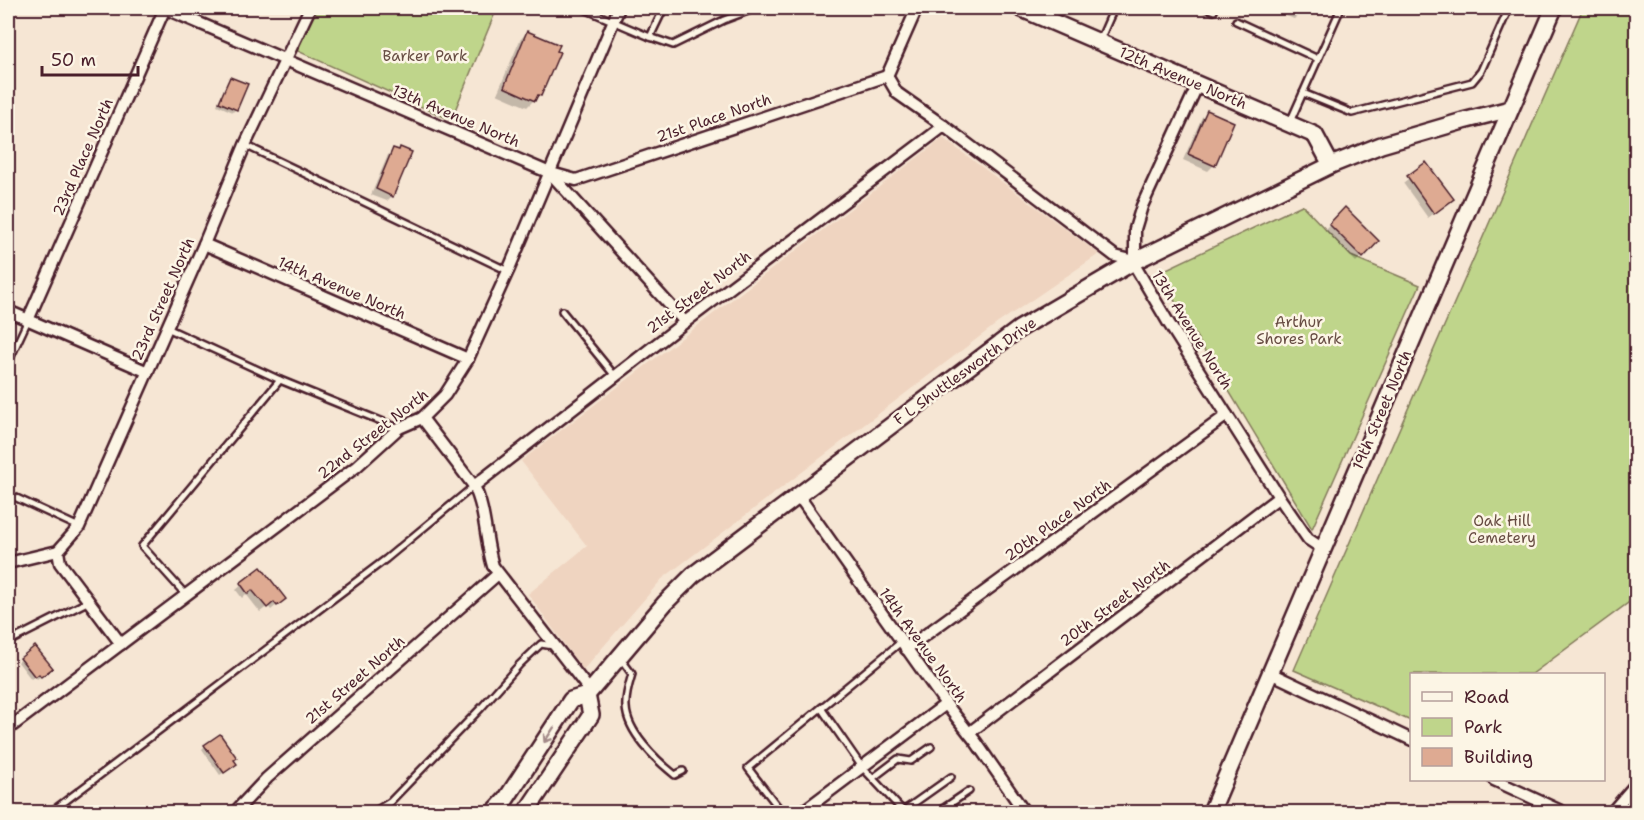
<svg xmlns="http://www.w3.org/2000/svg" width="1644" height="820" font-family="'Shantell Sans',sans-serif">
  <rect width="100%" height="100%" fill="#f6e6d4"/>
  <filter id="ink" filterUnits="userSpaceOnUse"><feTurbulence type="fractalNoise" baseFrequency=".0167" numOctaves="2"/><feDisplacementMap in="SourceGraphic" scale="12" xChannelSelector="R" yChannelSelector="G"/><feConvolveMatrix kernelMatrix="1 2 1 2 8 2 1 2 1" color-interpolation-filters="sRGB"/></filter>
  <g filter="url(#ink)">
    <path fill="#efd4c0" d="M943 138 1099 254 995 325 662 579 583 670 528 594 587 546 521 461Z"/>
    <g fill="#bfd58b" stroke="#847a5b" stroke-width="1.5">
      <path d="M310 8H497L451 120 291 48Z"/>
      <path d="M1583 8H1636V597L1532 674H1412L1411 721 1294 670Z"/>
      <path d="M1302 205 1351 256 1420 285 1312 529 1158 273Z"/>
    </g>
    <g fill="#0003">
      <path d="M1267 8H1303L1301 12 1294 19Z"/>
      <path d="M1312 8H1328L1323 13Z"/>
      <path d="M527 32 539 95 527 107 497 94 520 40Z"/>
      <path d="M230 78 236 109 233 112 217 105 227 82Z"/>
      <path d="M1207 112 1214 165 1208 171 1183 160 1202 117Z"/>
      <path d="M394 149 392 196 387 201 371 195 388 155Z"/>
      <path d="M1426 164 1446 204 1428 218 1403 183Z"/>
      <path d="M1345 209 1377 241 1356 262 1325 230Z"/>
      <path d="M261 569 278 604 271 610 268 606 260 612 246 594 242 598 236 590Z"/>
      <path d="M35 648 48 671 37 679 35 676 31 679 18 662Z"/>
      <path d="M205 746 232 761 231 767 220 775 202 749Z"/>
    </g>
    <g fill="#deaa92" stroke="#4a1f2b" stroke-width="1.5">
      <path d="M527 31 560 45 557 51 560 52 541 96 538 95 535 101 504 87Z"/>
      <path d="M230 77 248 84 237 110 219 102Z"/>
      <path d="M1207 110 1234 122 1215 166 1188 154Z"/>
      <path d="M400 147 412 152 393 197 376 189 393 148 399 150Z"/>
      <path d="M1426 162 1454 199 1434 214 1407 176Z"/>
      <path d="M1345 207 1379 241 1363 258 1329 224Z"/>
      <path d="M261 567 286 599 277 606 274 602 267 608 252 590 248 594 240 583Z"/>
      <path d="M35 646 53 668 41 677 39 674 35 677 20 658Z"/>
      <path d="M220 734 237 758 234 760 237 764 224 773 204 745Z"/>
    </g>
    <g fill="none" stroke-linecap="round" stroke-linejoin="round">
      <defs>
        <g id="lane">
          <path d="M582 8 650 37"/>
          <path d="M664 8 650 37 673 45 724 20 756 8"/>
          <path d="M1206 8 1214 11"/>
          <path d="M1236 21 1318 59"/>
          <path d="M1100 40 1114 8"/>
          <path d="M1303 93 1352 113 1472 82 1481 71 1509 8"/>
          <path d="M1290 122 1341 8"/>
          <path d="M245 145 508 271"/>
          <path d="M562 311 615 376"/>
          <path d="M167 328 280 380"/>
          <path d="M8 363 28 320"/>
          <path d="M8 494 79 527"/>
          <path d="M186 595 142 546 280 380 398 428"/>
          <path d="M8 642 89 601"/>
          <path d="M621 659 632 674C629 684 625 696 626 707 627 732 656 760 675 775L683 771"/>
          <path d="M821 708 862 767 903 811 951 777"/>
          <path d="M873 778 898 759 911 761 931 747"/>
          <path d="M51 812 386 559 474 486"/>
          <path d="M370 812 377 810 390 802 481 708 519 665 541 644 553 646"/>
          <path d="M782 812 748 768 901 642"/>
          <path d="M938 812 969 791"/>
        </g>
        <g id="street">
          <path d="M164 8 550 173 685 322"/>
          <path d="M8 12 9 8"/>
          <path d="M887 76 897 93 944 126 1115 256 1135 261"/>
          <path d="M887 76 917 8"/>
          <path d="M1198 84 1142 206 1135 229V266L1168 322 1279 497 1308 539 1323 549"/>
          <path d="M551 173 576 180 887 76"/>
          <path d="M204 244 468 359"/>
          <path d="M8 311 148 372"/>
          <path d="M28 320 165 8"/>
          <path d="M422 418 474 486C486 511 485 540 493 566L590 691"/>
          <path d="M474 486 685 322 944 126"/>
          <path d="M798 495 946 704 976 742 1023 810V812"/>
          <path d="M58 551 60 563 121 644"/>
          <path d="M8 563 58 551 79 527 204 244 245 145 310 8"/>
          <path d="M906 649 1227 415"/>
          <path d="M1270 673 1412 740"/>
          <path d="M8 729 356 467 399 428 422 418 445 395 468 359 508 271 619 8"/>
          <path d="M969 733 1279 497"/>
          <path d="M1494 780 1563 812"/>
          <path d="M235 812 267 778 498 574"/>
          <path d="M802 812 946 704"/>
          <path d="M1612 812 1636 784"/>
        </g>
        <g id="secondary">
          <path d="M1020 8 1315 135 1331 165"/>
          <path d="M494 812 506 799 571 700 587 695 665 603 693 575 1019 329 1135 261 1331 165 1381 145 1463 121 1510 109"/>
          <path d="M526 812 591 715 587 695"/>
          <path d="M1211 812 1554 8"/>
        </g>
      </defs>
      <use href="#lane" stroke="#4a1f2b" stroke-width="10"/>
      <use href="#street" stroke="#4a1f2b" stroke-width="15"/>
      <use href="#secondary" stroke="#4a1f2b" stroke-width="20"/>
      <use href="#lane" stroke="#fcf5e5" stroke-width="5"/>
      <use href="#street" stroke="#fcf5e5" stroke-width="10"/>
      <use href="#secondary" stroke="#fcf5e5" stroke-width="15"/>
    </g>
    <defs><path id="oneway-shaft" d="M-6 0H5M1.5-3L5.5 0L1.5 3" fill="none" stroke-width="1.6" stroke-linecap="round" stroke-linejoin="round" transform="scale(1.5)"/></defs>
    <use stroke="#a38a88" href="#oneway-shaft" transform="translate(549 735) rotate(123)"/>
  </g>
  <g text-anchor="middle" stroke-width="5" stroke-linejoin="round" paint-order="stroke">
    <g font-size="15" fill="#674c43" stroke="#fcf5e5">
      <text x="425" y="61">Barker Park</text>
      <text x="1299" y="327">Arthur<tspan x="1299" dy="17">Shores Park</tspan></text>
      <text x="1502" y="526">Oak Hill<tspan x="1502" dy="17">Cemetery</tspan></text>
    </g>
    <g font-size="15" fill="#4a1f2b" stroke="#fcf5e5">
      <text transform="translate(1183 78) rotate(23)" y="5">12th Avenue North</text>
      <text transform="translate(456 116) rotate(23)" y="5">13th Avenue North</text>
      <text transform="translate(714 118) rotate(-19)" y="5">21st Place North</text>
      <text transform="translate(83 157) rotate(-66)" y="5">23rd Place North</text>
      <text transform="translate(342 288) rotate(23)" y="5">14th Avenue North</text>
      <text transform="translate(699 292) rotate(-37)" y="5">21st Street North</text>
      <text transform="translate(163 299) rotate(-66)" y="5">23rd Street North</text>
      <text transform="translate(1192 330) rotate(58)" y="5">13th Avenue North</text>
      <text transform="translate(965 371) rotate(-36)" y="5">F L Shuttlesworth Drive</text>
      <text transform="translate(1382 410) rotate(-67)" y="5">19th Street North</text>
      <text transform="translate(373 434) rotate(-38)" y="5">22nd Street North</text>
      <text transform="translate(1058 520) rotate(-36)" y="5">20th Place North</text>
      <text transform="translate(1115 603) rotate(-37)" y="5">20th Street North</text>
      <text transform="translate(923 645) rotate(54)" y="5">14th Avenue North</text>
      <text transform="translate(355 680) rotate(-41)" y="5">21st Street North</text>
    </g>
  </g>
  <rect width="1644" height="820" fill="none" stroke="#fcf5e5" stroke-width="30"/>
  <rect x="15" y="15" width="1614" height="790" fill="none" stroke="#4a1f2b" stroke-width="2" filter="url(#ink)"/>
  <rect x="1410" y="673" width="195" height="108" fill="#fcf5e5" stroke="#b59f9b" stroke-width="1.5"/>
  <rect x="1422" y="692" width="30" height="9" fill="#fcf5e5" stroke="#b59f9b" stroke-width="1.5"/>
  <text x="1464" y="703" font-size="18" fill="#4a1f2b">Road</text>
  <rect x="1422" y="718" width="30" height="18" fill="#bfd58b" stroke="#b59f9b" stroke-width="1.5"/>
  <text x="1464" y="733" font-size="18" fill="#4a1f2b">Park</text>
  <rect x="1422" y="748" width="30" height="18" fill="#deaa92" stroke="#b59f9b" stroke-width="1.5"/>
  <text x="1464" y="763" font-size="18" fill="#4a1f2b">Building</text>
  <path d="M42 66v9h96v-9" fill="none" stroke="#4a1f2b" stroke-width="3"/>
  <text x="51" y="66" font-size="18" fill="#4a1f2b" stroke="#fcf5e5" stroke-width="4.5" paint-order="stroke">50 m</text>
</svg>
